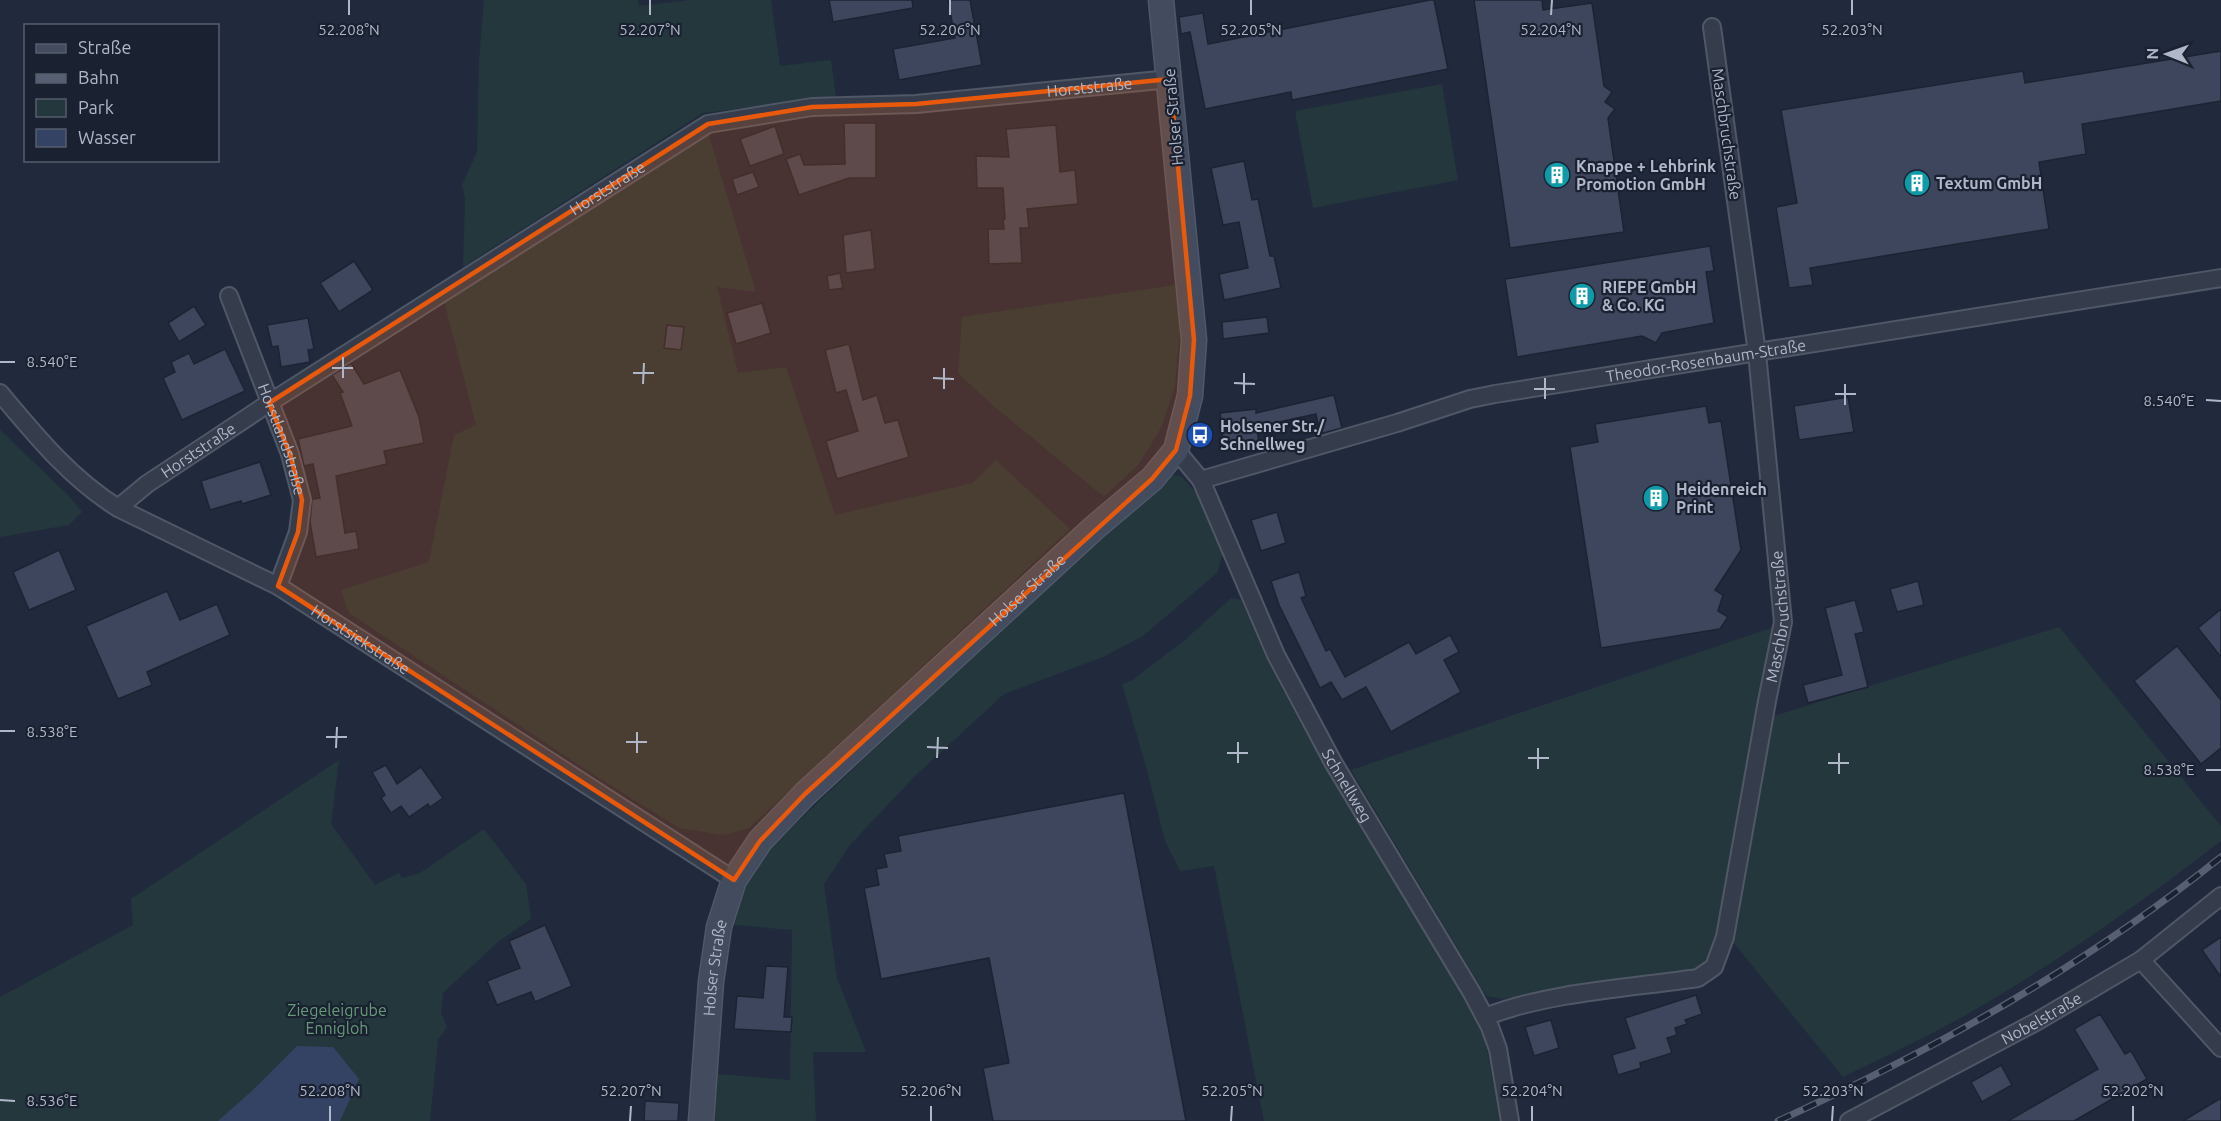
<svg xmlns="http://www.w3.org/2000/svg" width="2221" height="1121" font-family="Ubuntu,sans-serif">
  <rect width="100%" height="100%" fill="#212a3c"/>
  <g fill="#23373d">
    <path d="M484 0H638L639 6 689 0H771L780 66 831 60 836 97 703 113 463 267 465 198 462 185 477 152 479 61Z"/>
    <path d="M1442 84 1458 180 1313 208 1295 111Z"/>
    <path d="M707 129 756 292 717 287 738 373 786 367 835 515 973 483 996 460 1070 529 749 828 724 835 679 828 591 773 349 613 341 590 429 562 454 435 476 425 443 297Z"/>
    <path d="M1175 285 1180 329 1175 387 1161 428 1139 464 1104 497 990 403 958 373 962 317Z"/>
    <path d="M0 430 69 496 82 512 69 525 0 537Z"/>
    <path d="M1167 474 1181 476 1197 494 1223 554 1217 573 1143 636 1103 657 1004 694 913 778 850 845 824 884 837 978 866 1052H813L816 1121H714L718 1074 790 1080 792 930 734 925 748 880 771 848 814 806Z"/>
    <path d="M1231 598 1241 600 1267 660 1303 728 1484 1031 1500 1121H1264L1214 866 1180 871 1165 841 1147 770 1122 684 1131 681 1186 639Z"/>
    <path d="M1774 627 1719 937 1705 964 1685 973 1504 999 1486 996 1351 770Z"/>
    <path d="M2059 627 2221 826V841C2137 906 2049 968 1957 1020 1920 1040 1881 1058 1843 1077L1733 942 1768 718Z"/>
    <path d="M339 760 331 824 375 885 399 873 402 878 420 873 484 829 526 884 531 919 499 941 443 993 441 1013 447 1027 438 1040 430 1121H0V997L133 925 131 899Z"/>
  </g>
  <path fill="#344364" d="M297 1046 333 1047 359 1079 340 1121H218L253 1090Z"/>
  <g fill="#3d465c" stroke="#1c2333" stroke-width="1.5">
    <path d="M829 0H912L913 8 833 22Z"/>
    <path d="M948 0H970L982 65 899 80 893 49 955 38Z"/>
    <path d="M1430 0H1434L1448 69 1292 100 1291 92 1205 109 1190 32 1181 34 1179 17 1203 13 1208 44Z"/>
    <path d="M1474 0H1542L1543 10 1592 3 1604 86 1612 92 1605 102 1615 109 1608 118 1624 232 1510 248Z"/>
    <path d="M2221 51V101L2082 124 2086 154 2039 162 2049 229 1810 268 1813 285 1789 288 1776 207 1797 203 1781 110 2023 71 2025 83Z"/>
    <path d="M844 123H876V178H849L799 195 786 159 800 154 804 165 845 164Z"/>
    <path d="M1056 125 1060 172 1075 170 1078 204 1027 209 1029 228H1020L1022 263 989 264 988 229H1004L1003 219H1005L1003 188H977L976 156 1009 157 1006 129Z"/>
    <path d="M775 126 784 154 750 166 740 139Z"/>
    <path d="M1244 161 1252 200 1258 199 1270 256H1274L1281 288 1224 300 1219 274 1248 268 1239 222 1223 225 1211 168Z"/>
    <path d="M753 172 759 187 737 195 732 179Z"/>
    <path d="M871 230 875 269 846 273 843 235Z"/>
    <path d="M1710 246 1714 271 1706 272 1714 323 1662 333 1656 343 1642 336 1517 357 1505 279Z"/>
    <path d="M354 261 373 290 339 312 320 283Z"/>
    <path d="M840 273 843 288 829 290 827 276Z"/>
    <path d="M762 303 771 333 736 344 727 313Z"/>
    <path d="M194 306 206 325 179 342 168 323Z"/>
    <path d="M1267 317 1269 333 1223 339 1222 322Z"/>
    <path d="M308 318 314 349 308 350 310 362 281 367 278 346 272 347 267 325Z"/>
    <path d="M667 325 684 327 681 350 664 348Z"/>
    <path d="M849 344 863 400 877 395 885 423 898 420 909 457 837 479 826 441 858 431 846 390 836 393 825 350Z"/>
    <path d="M225 349 245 391 182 420 163 378 175 372 171 362 189 353 194 364Z"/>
    <path d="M351 363 364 384 400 370 419 417 424 443 384 451 387 464 336 476 345 533 356 531 359 549 316 557 310 522 312 499 320 498 313 464 304 466 298 439 352 426 340 393 343 392 332 375Z"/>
    <path d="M1334 395 1342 428 1320 434 1316 414 1257 427 1259 444 1224 448 1220 413 1256 409V413Z"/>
    <path d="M1848 397 1854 432 1799 440 1794 406Z"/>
    <path d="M1706 406 1709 423 1721 421 1741 550 1715 590 1723 595 1718 611 1728 617 1720 629 1601 648 1570 447 1598 442 1595 424Z"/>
    <path d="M260 462 271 495 242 504 241 501 210 510 201 481Z"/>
    <path d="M1277 512 1286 543 1261 551 1251 520Z"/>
    <path d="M59 550 76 590 29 610 13 572Z"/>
    <path d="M1299 572 1306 596 1301 598 1326 651 1330 649 1345 677 1409 642 1416 654 1450 635 1459 652 1444 660 1461 692 1391 732 1366 687 1342 700 1331 682 1320 688 1279 605 1271 581Z"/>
    <path d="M1918 581 1924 605 1897 612 1890 589Z"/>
    <path d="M167 591 180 620 217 604 230 635 147 672 152 685 118 699 86 626Z"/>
    <path d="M1855 600 1864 632 1855 634 1868 687 1808 703 1803 685 1842 675 1825 608Z"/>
    <path d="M2221 609V657L2198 628Z"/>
    <path d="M2177 646 2221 700V748L2201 764 2134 681Z"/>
    <path d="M386 765 397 784 421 767 443 798 430 807 428 804 409 817 401 806 391 813 381 798 385 795 372 772Z"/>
    <path d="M1124 793 1186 1121H993L983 1068 1009 1063 989 958 881 979 864 888 879 885 876 869 887 867 884 854 901 851 898 836Z"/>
    <path d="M545 925 572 986 535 1002 531 992 497 1005 487 981 520 968 509 941Z"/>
    <path d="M2221 937V977L2202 950Z"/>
    <path d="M766 966 788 967 784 1017H792L791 1032 734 1029 737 996 763 998Z"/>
    <path d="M1696 995 1702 1014 1685 1020 1687 1024 1675 1028 1677 1035 1667 1038 1672 1053 1640 1063 1641 1068 1618 1075 1612 1055 1635 1048 1625 1018Z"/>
    <path d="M2100 1014 2125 1054 2131 1051 2147 1079 2074 1121H2008L2098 1069 2074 1029Z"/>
    <path d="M1551 1020 1559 1048 1534 1056 1525 1027Z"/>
    <path d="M2001 1065 2012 1085 1982 1102 1971 1082Z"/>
    <path d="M2221 1098V1121H2183Z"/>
    <path d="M645 1101 679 1103 678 1121H644Z"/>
  </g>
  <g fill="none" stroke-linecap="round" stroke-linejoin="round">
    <defs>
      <g id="minor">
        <path id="s1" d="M229 296 290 454 302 500 298 532 278 586"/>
        <path id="s2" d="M0 393C36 436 70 478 118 508L278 586 734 880"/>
        <path id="s3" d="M1176 450 1201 480 1276 655 1333 762 1472 993 1490 1027 1498 1049 1510 1121"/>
        <path id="s4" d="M1201 480 1397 423 1470 399 1495 394 2221 278"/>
        <path id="s5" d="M118 508 147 484 269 403 708 124 812 107 916 104 1170 79"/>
        <path d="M2141 960 2221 1048"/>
        <path id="s6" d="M1485 1017C1548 992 1630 988 1698 978L1714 967 1725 937 1767 701 1783 622 1757 353 1712 27"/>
        <path id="s7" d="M1849 1121 2036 1022 2141 960 2221 896"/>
      </g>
      <g id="secondary">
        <path id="s8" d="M701 1121 711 982 719 927 734 880 760 841 805 794 1094 528 1152 479 1176 450 1190 396 1194 340 1161 0"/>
      </g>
    </defs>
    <use href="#minor" stroke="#505767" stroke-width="20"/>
    <use href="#secondary" stroke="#505767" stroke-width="27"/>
    <use href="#minor" stroke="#353c4c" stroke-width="16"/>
    <use href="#secondary" stroke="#434b5f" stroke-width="24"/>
    <defs>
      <path id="rail" d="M1778 1121C1936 1049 2085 966 2221 857"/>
    </defs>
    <use href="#rail" stroke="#576073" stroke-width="7"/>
    <use href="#rail" stroke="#1a2131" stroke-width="4.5" stroke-dasharray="14" stroke-linecap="butt"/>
  </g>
  <path fill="#e8590c" fill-opacity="0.2" stroke="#e8590c" stroke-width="4.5" stroke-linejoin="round" d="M1170 79 1194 340 1190 396 1176 450 1152 479 805 794 760 841 734 880 278 586 298 532 302 500 290 454 269 403 708 124 812 107 916 104Z"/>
  <path fill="none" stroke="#b0b7c8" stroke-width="2" d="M349 15V0M650 15V0M950 15V0M1251 15V0M1551 15 1552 0M1852 15V0M0 362H15M332 368H353M633 373H654M343 378V357M933 378 954 379M1234 383 1255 384M643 384 644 363M944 389V368M1534 389H1555M1244 394V373M1835 394H1856M1545 399V378M2206 400 2221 401M1845 405V384M0 731H15M326 737H347M626 742H647M927 747 948 748M336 748 337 727M637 753V732M1227 753H1248M937 758 938 737M1528 758H1549M1238 763V742M1828 763H1849M1538 769V748M2206 770H2221M1839 774V753M0 1100 15 1101M330 1121V1106M630 1121 631 1106M931 1121V1106M1231 1121 1232 1106M1532 1121V1106M1832 1121 1833 1106M2133 1121V1106"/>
  <defs>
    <symbol id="building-disc" viewBox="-11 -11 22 22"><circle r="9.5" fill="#0f9aa8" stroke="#1a2131"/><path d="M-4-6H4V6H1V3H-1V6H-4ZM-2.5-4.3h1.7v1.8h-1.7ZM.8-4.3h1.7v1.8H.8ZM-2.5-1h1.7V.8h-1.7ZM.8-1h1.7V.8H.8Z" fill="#fff"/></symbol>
    <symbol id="bus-disc" viewBox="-11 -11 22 22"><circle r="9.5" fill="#1a4fb4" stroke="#1a2131"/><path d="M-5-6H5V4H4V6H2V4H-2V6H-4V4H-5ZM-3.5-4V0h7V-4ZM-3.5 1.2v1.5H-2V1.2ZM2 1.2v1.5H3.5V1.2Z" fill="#fff"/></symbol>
  </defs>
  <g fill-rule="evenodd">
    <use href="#building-disc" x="1542" y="160" width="30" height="30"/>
    <use href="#building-disc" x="1902" y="168" width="30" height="30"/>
    <use href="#building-disc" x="1567" y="281" width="30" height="30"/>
    <use href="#bus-disc" x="1185" y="420" width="30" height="30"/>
    <use href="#building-disc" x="1641" y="483" width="30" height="30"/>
  </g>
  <g text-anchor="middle" stroke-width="4.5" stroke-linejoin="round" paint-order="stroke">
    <g font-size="16" fill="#b0b7c8" stroke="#1a2131">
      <text dy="6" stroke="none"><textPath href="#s5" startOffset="1088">Horststraße</textPath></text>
      <text transform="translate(1173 117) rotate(-95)" y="6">Holser Straße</text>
      <text transform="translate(1727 134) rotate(82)" y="6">Maschbruchstraße</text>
      <text dy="6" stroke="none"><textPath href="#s5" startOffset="585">Horststraße</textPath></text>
      <text dy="6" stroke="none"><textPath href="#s4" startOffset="520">Theodor-Rosenbaum-Straße</textPath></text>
      <text dy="6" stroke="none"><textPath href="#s1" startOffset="153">Horstlandstraße</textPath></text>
      <text dy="6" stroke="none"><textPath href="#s5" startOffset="99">Horststraße</textPath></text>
      <text dy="6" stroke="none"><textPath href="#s8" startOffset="658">Holser Straße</textPath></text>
      <text dy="6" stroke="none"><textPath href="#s6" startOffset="594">Maschbruchstraße</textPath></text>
      <text dy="6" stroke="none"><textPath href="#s2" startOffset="442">Horstsiekstraße</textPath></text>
      <text dy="6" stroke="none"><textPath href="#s3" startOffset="378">Schnellweg</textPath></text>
      <text dy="6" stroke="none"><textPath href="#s8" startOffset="154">Holser Straße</textPath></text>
      <text dy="6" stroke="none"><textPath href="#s7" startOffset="218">Nobelstraße</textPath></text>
    </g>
    <g font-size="16" font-weight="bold" fill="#b0b7c8" stroke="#1a2131" text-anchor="start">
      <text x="1576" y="172">Knappe + Lehbrink<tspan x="1576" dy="18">Promotion GmbH</tspan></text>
      <text x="1936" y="189">Textum GmbH</text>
      <text x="1602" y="293">RIEPE GmbH<tspan x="1602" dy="18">&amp; Co. KG</tspan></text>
      <text x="1220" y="432">Holsener Str./<tspan x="1220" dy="18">Schnellweg</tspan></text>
      <text x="1676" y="495">Heidenreich<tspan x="1676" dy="18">Print</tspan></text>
    </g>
    <g font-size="16" fill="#669a77" stroke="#1a2131">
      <text x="337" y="1016">Ziegeleigrube<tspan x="337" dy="18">Ennigloh</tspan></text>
    </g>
  </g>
  <g font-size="15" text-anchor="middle" fill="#b0b7c8" stroke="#1a2131" stroke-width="4.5" stroke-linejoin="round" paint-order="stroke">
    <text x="349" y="35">52.208°N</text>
    <text x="650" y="35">52.207°N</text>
    <text x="950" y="35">52.206°N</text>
    <text x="1251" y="35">52.205°N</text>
    <text x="1551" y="35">52.204°N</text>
    <text x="1852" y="35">52.203°N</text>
    <text x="52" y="367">8.540°E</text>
    <text x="2169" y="406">8.540°E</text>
    <text x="52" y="737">8.538°E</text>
    <text x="2169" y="775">8.538°E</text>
    <text x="330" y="1096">52.208°N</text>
    <text x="631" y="1096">52.207°N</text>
    <text x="931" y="1096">52.206°N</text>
    <text x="1232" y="1096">52.205°N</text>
    <text x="1532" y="1096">52.204°N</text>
    <text x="1833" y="1096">52.203°N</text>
    <text x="2133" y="1096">52.202°N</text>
    <text x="52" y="1106">8.536°E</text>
  </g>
  <rect x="24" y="24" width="195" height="138" fill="#1a2131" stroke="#565d6d" stroke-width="1.5"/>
  <rect x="36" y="44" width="30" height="9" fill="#434b5f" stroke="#565d6d" stroke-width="1.5"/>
  <text x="78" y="54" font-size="18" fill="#b0b7c8">Straße</text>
  <rect x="36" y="74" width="30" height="9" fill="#576073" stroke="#565d6d" stroke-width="1.5"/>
  <text x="78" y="84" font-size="18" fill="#b0b7c8">Bahn</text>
  <rect x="36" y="99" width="30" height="18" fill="#23373d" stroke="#565d6d" stroke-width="1.5"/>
  <text x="78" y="114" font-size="18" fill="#b0b7c8">Park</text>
  <rect x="36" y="129" width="30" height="18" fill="#344364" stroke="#565d6d" stroke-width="1.5"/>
  <text x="78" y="144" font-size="18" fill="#b0b7c8">Wasser</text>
  <g transform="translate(2167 54) rotate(271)" stroke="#1a2131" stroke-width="4.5" paint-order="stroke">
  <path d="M0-4.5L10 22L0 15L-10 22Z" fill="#b0b7c8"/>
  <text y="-9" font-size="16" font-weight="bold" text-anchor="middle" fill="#b0b7c8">N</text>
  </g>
</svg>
